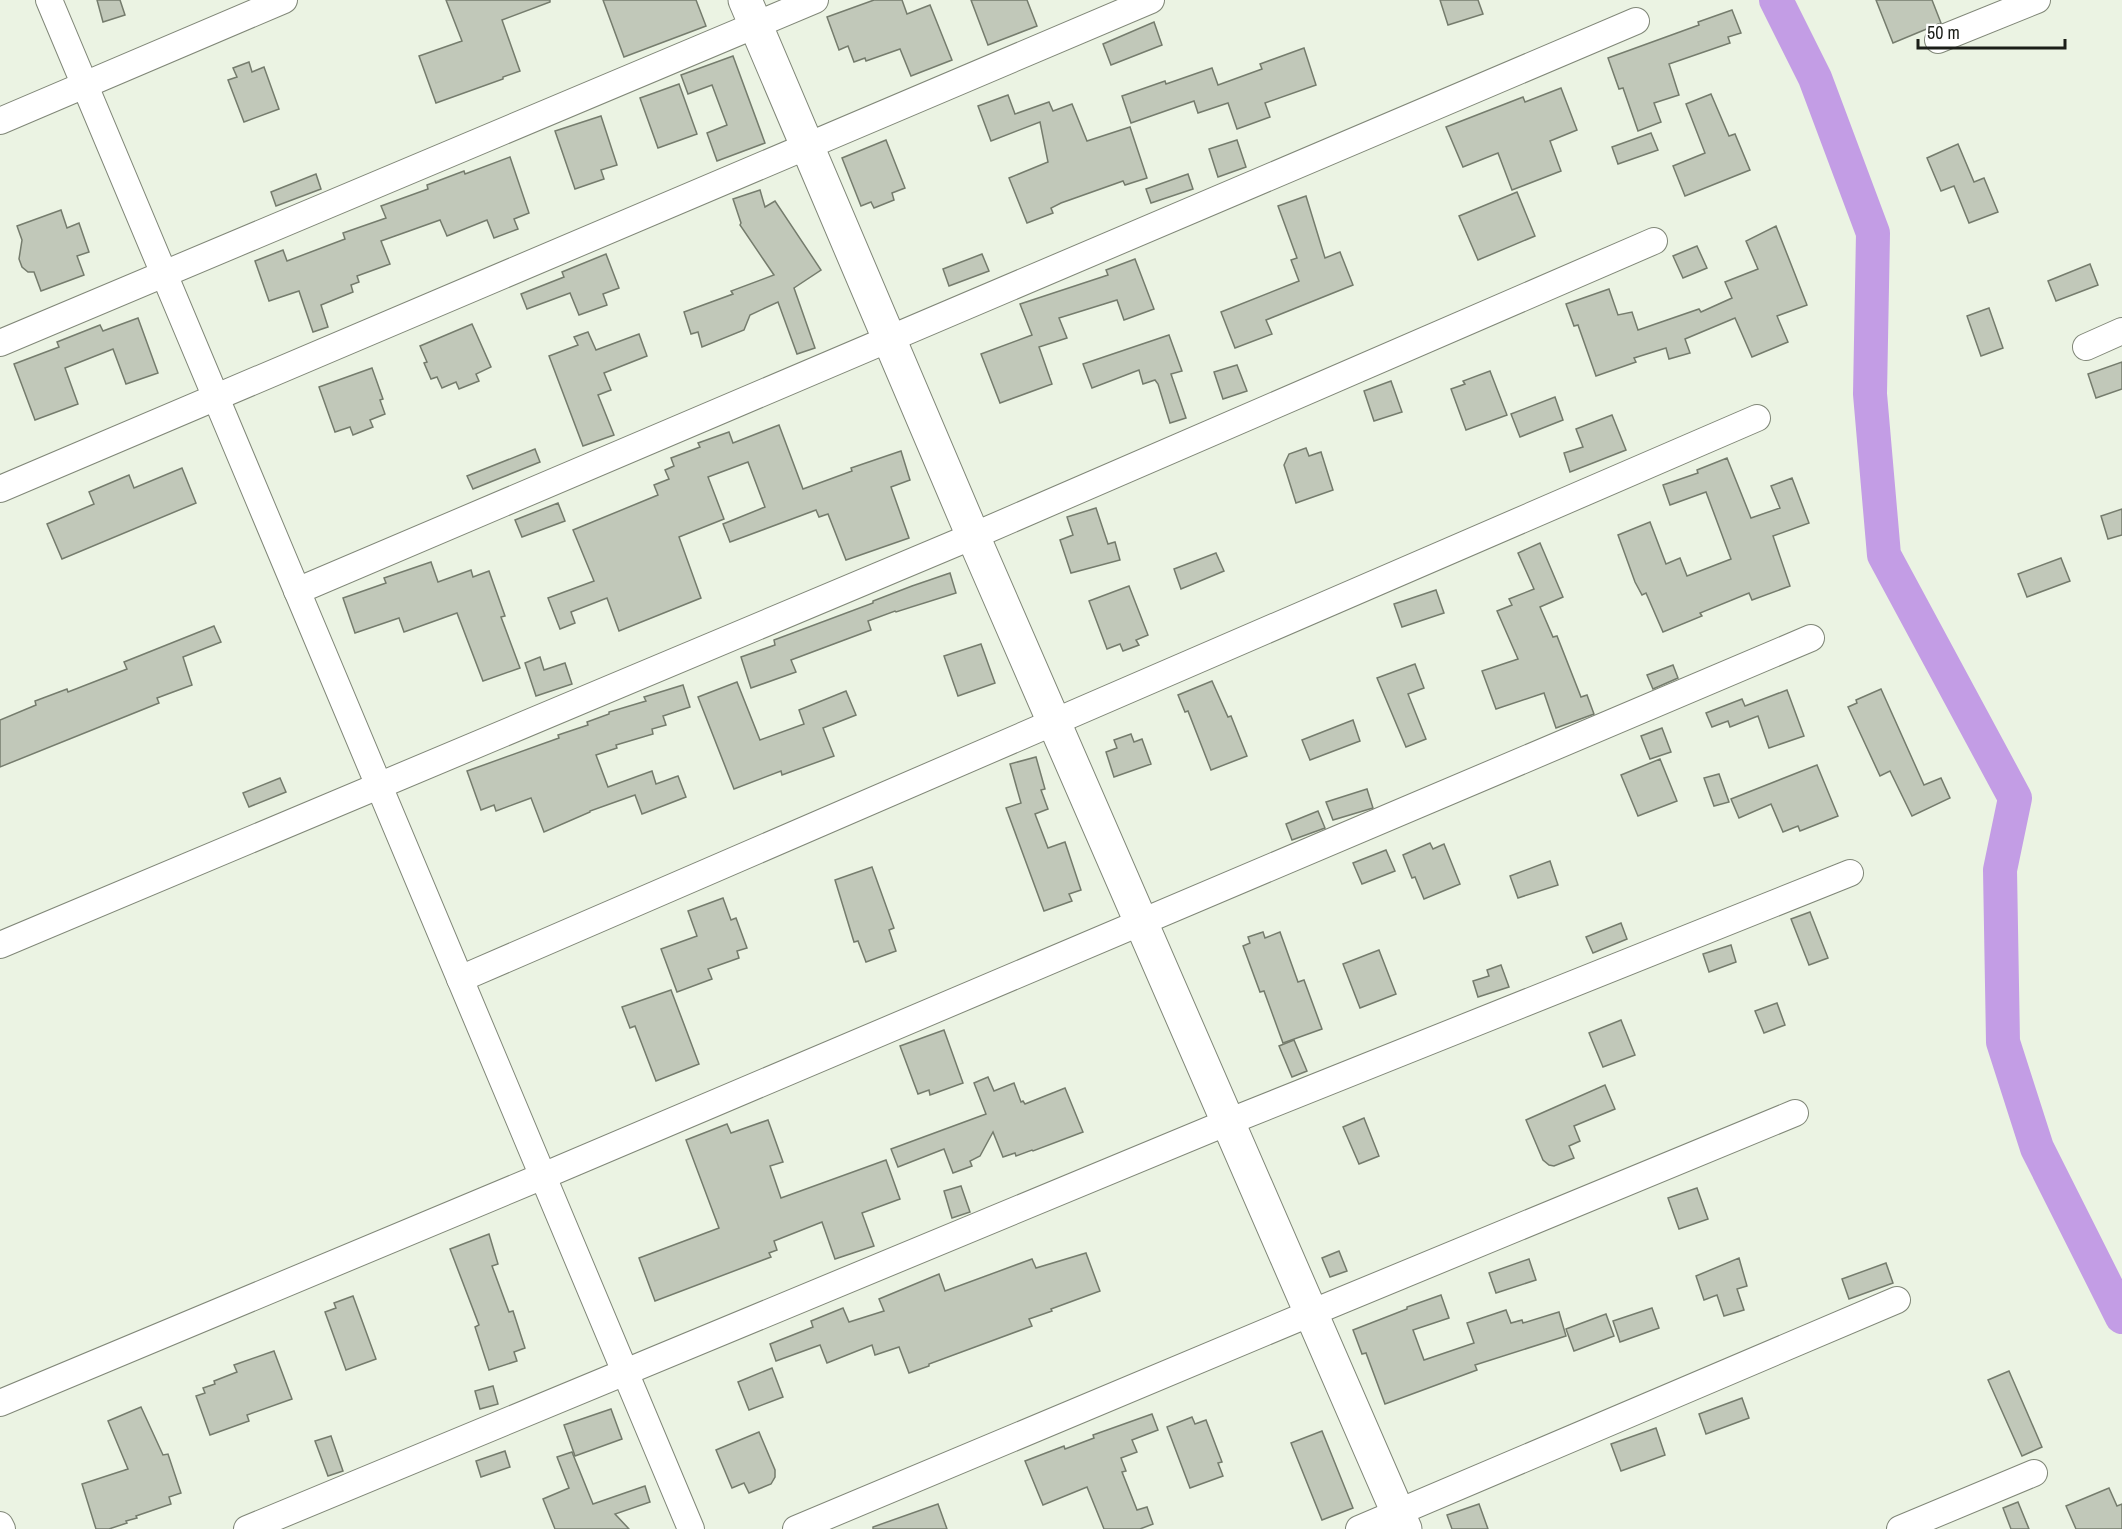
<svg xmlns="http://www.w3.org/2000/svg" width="2122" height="1529" font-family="'Archivo Narrow',sans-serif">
  <rect width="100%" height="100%" fill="#ebf3e3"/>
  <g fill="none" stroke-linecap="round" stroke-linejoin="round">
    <path stroke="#c39de5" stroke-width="34" d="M1776 0 1815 78 1873 233 1870 394 1884 555 2015 798 2000 870 2003 1042 2037 1148 2122 1317"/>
  </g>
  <g fill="#c1c8b9" stroke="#757c6d" stroke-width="1.5">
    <path d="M97 0H120L125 15 103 22Z"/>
    <path d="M446 0H550V2L502 20 520 71 503 77V79L436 103 419 56 462 41Z"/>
    <path d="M603 0H696L706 26 624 57Z"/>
    <path d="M874 0H902L907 14 930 5 952 60 911 76 900 49 866 61 865 58 854 62 848 46 839 50 827 17Z"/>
    <path d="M971 0H1027L1037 26 988 45Z"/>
    <path d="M1440 0H1478L1483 14 1448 25Z"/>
    <path d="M1876 0H1932L1941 23 1893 43Z"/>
    <path d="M1732 10 1741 33 1728 37 1730 43 1669 64 1679 95 1654 103 1661 122 1638 131 1623 88 1619 89 1608 58 1699 25 1698 22Z"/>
    <path d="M1154 22 1162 45 1111 65 1103 44Z"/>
    <path d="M1304 48 1316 85 1265 103 1270 117 1237 129 1228 103 1198 113 1194 101 1131 123 1122 96 1165 81 1166 84 1212 68 1218 85 1262 69 1260 64Z"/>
    <path d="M733 56 765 143 717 161 707 133 727 125 712 85 688 94 681 75Z"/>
    <path d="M249 62 252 72 264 67 279 109 244 122 228 80 237 77 233 68Z"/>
    <path d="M679 84 697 134 658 148 640 98Z"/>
    <path d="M1561 88 1577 130 1550 141 1561 171 1512 190 1498 153 1463 167 1446 127 1523 97 1525 102Z"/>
    <path d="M1711 94 1729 136 1735 134 1750 170 1685 196 1673 166 1705 153 1686 104Z"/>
    <path d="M1008 95 1015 114 1049 102 1053 111 1072 104 1087 141 1130 127 1147 178 1125 185 1123 181 1061 203 1051 208 1053 213 1027 223 1009 178 1048 162 1040 122 991 141 978 106Z"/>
    <path d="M601 116 617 165 601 170 604 179 575 189 555 131Z"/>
    <path d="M1651 133 1658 150 1618 164 1612 147Z"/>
    <path d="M886 140 905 188 892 193 894 200 874 208 871 202 861 206 842 158Z"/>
    <path d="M1237 140 1246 167 1218 177 1209 149Z"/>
    <path d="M1958 144 1974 182 1984 178 1998 212 1969 223 1954 186 1941 191 1927 158Z"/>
    <path d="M510 157 529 213 514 219 518 229 494 238 487 220 447 236 440 220 381 241 390 264 357 276 359 282 351 285 353 292 321 305 328 327 313 332 299 291 269 301 255 261 283 250 287 261 345 239 343 233 386 218 381 206 428 189 427 185 464 171 465 174Z"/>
    <path d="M316 174 321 189 276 206 271 192Z"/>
    <path d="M1188 174 1193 189 1151 203 1146 189Z"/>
    <path d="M760 190 765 207 775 201 821 270 794 288 815 348 797 354 778 302 750 315 744 330 702 347 698 332 691 334 684 312 733 294 731 291 774 275 740 225 741 223 733 199Z"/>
    <path d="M1517 192 1535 236 1478 260 1459 216Z"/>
    <path d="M1306 196 1325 258 1340 252 1353 285 1266 320 1272 334 1235 348 1221 312 1299 281 1291 260 1297 258 1278 206Z"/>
    <path d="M61 210 67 228 79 223 89 252 77 256 84 275 41 291 34 272H28L22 267 19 259 22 240 17 226Z"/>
    <path d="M1776 226 1807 305 1777 316 1788 342 1752 357 1735 318 1685 339 1690 353 1669 359 1666 348 1634 358 1636 362 1596 376 1578 325 1574 326 1566 304 1609 289 1618 315 1632 312 1638 330 1699 309 1701 312 1732 298 1725 282 1758 269 1746 241Z"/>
    <path d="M1697 246 1707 268 1683 278 1673 256Z"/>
    <path d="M606 254 619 288 603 294 607 305 579 315 570 293 527 309 521 294 564 277 562 272Z"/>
    <path d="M982 254 989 271 949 286 943 269Z"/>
    <path d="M1135 259 1154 309 1124 320 1117 300 1059 318 1067 338 1039 347 1052 384 1000 403 981 354 1032 335 1020 304 1108 275 1106 270Z"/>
    <path d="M2090 264 2098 285 2056 301 2048 281Z"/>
    <path d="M1989 308 2003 348 1981 356 1967 316Z"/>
    <path d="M138 318 158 373 126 384 113 349 65 368 78 404 35 420 14 364 59 347 57 342 100 325 103 331Z"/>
    <path d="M472 324 491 367 476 374 479 381 459 389 456 382 442 388 437 377 431 379 424 363 427 362 420 346Z"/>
    <path d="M588 332 596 350 639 334 647 356 604 373 611 390 598 395 614 435 583 446 549 356 578 345 574 337Z"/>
    <path d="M1169 335 1182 371 1171 374 1186 418 1170 423 1158 384 1155 380 1143 384 1139 370 1092 388 1083 364Z"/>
    <path d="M2122 362V389L2096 398 2088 374Z"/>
    <path d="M1237 365 1247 391 1223 399 1214 372Z"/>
    <path d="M372 368 383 399 380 400 385 414 370 420 373 427 353 435 350 427 335 432 319 387Z"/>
    <path d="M1490 371 1507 415 1466 430 1451 389 1465 384 1463 381Z"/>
    <path d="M1391 381 1402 412 1374 421 1364 391Z"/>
    <path d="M1555 397 1563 420 1520 437 1511 414Z"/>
    <path d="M1612 415 1626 450 1570 472 1564 453 1583 447 1576 429Z"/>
    <path d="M779 425 803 489 852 471 851 468 901 451 910 480 891 487 909 538 846 560 828 514 819 517 816 510 730 542 723 524 765 507 748 462 708 477 724 519 679 537 701 598 619 631 607 598 571 612 575 623 560 629 548 598 594 581 573 530 658 495 654 485 669 479 665 470 674 466 671 458 700 447 698 443 729 432 733 443Z"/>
    <path d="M1306 448 1309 456 1321 452 1333 490 1296 503 1284 465 1289 454Z"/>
    <path d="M535 449 540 462 473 489 467 476Z"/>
    <path d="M1727 458 1751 518 1780 508 1771 486 1792 478 1809 523 1773 536 1790 586 1752 600 1749 593 1700 613 1702 616 1663 632 1646 593 1642 595 1635 582 1618 535 1650 522 1666 564 1680 558 1687 576 1731 559 1706 492 1670 505 1663 485 1698 473 1697 470Z"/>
    <path d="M182 468 196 503 62 559 47 524 94 504 89 492 129 475 134 488Z"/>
    <path d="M558 503 565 521 522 537 515 520Z"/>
    <path d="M1096 508 1108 544 1115 542 1120 560 1071 573 1060 540 1073 535 1067 517Z"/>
    <path d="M2122 509V535L2108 539 2101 516Z"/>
    <path d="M1540 543 1563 597 1540 607 1553 637 1557 636 1581 697 1587 695 1594 714 1556 728 1544 693 1496 709 1482 671 1518 659 1497 611 1512 605 1509 599 1534 589 1518 553Z"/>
    <path d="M1216 553 1224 571 1181 589 1174 569Z"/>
    <path d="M2061 558 2070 581 2027 597 2018 574Z"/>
    <path d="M431 562 438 582 471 570 473 577 489 571 505 616 501 617 520 668 483 681 457 613 404 632 399 618 355 633 343 598 386 583 384 578Z"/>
    <path d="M950 573 956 593 896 612 895 611 868 621 871 630 791 660 796 672 751 688 741 657 775 645 774 640 873 603V601L912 586Z"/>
    <path d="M1129 586 1148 635 1136 640 1139 645 1123 651 1120 644 1107 649 1089 601Z"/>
    <path d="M1436 590 1444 613 1402 627 1394 604Z"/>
    <path d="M214 626 221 642 183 657 192 685 157 698 159 703 0 767V720L36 705 35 701 67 689 68 692 127 669 124 662Z"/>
    <path d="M981 644 995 683 958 696 944 656Z"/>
    <path d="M540 657 544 670 565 663 572 684 536 696 525 663Z"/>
    <path d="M1415 664 1424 688 1408 694 1426 739 1406 747 1377 678Z"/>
    <path d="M1673 665 1678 678 1653 689 1647 675Z"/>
    <path d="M1212 681 1228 717 1231 716 1247 756 1211 770 1188 711 1185 712 1178 695Z"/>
    <path d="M737 682 760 740 804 724 799 710 846 691 856 715 823 728 834 756 782 775 781 771 734 789 698 697Z"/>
    <path d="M683 685 690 707 663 716 666 725 652 729 653 734 616 745 617 748 596 755 608 787 652 771 656 784 678 776 686 797 642 814 635 795 590 811V812L544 832 531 798 496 811 494 805 481 810 467 771 559 738 558 735 588 725 587 722 609 714V712L646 701 644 697Z"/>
    <path d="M1881 689 1924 785 1941 778 1950 798 1912 816 1890 771 1880 776 1848 707 1857 703 1856 700Z"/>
    <path d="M1787 690 1804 736 1769 748 1758 716 1730 727 1728 721 1712 727 1706 713 1742 699 1745 706Z"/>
    <path d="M1353 720 1360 741 1310 760 1302 740Z"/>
    <path d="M1662 728 1671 752 1650 759 1641 736Z"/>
    <path d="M1131 734 1134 742 1142 739 1151 764 1114 777 1106 752 1117 748 1114 740Z"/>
    <path d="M1036 757 1045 789 1041 790 1048 809 1035 814 1048 848 1065 842 1081 890 1069 894 1072 901 1044 911 1006 808 1021 803 1010 764Z"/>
    <path d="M1660 759 1677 801 1638 816 1621 775Z"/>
    <path d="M1817 765 1838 816 1800 831 1798 826 1783 832 1771 804 1739 818 1731 799Z"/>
    <path d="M1719 774 1729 802 1714 806 1704 778Z"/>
    <path d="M280 778 286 792 249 807 243 793Z"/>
    <path d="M1367 789 1373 808 1333 820 1326 802Z"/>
    <path d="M1318 811 1325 828 1292 840 1286 824Z"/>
    <path d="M1430 843 1433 849 1444 844 1460 884 1424 899 1415 877 1412 878 1403 855Z"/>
    <path d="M1386 850 1395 871 1362 884 1353 863Z"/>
    <path d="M1550 861 1558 885 1518 898 1510 876Z"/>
    <path d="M872 867 894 928 889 930 896 951 866 962 858 941 854 942 835 880Z"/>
    <path d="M723 898 731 920 736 918 747 948 737 951 739 958 708 969 712 979 677 992 661 949 697 936 688 911Z"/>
    <path d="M1810 912 1828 958 1809 965 1791 919Z"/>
    <path d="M1621 923 1627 939 1593 953 1586 937Z"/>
    <path d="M1263 932 1265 938 1280 932 1298 982 1304 980 1322 1029 1283 1043 1264 991 1260 992 1243 946 1250 943 1248 937Z"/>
    <path d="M1731 945 1736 962 1709 972 1703 954Z"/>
    <path d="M1379 950 1396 994 1360 1008 1343 964Z"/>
    <path d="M1501 965 1509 987 1478 997 1473 981 1489 976 1487 970Z"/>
    <path d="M671 990 699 1064 656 1081 635 1026 630 1028 622 1007Z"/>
    <path d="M1777 1003 1785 1025 1764 1033 1755 1011Z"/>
    <path d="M1621 1020 1635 1055 1603 1067 1589 1033Z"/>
    <path d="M944 1030 963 1083 930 1095 929 1090 918 1094 900 1046Z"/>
    <path d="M1294 1040 1307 1071 1292 1077 1279 1046Z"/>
    <path d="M988 1077 994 1091 1014 1083 1021 1102 1023 1101 1025 1104 1065 1088 1083 1132 1033 1151 1032 1150 1016 1156 1015 1153 1003 1157 993 1132 980 1156 970 1161 972 1166 953 1173 944 1149 898 1167 891 1149 986 1114 974 1083Z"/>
    <path d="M1605 1085 1615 1109 1574 1126 1580 1141 1569 1146 1574 1158 1554 1166 1549 1165 1543 1160 1526 1120Z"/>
    <path d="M1364 1118 1379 1156 1359 1164 1343 1127Z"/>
    <path d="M768 1120 783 1162 770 1166 781 1198 886 1160 900 1199 862 1213 874 1246 835 1259 822 1222 774 1241 777 1250 769 1253 771 1257 655 1301 639 1258 719 1228 686 1140 727 1124 731 1133Z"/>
    <path d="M961 1186 970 1212 952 1218 944 1191Z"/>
    <path d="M1697 1188 1708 1219 1679 1229 1668 1198Z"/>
    <path d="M489 1234 498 1264 492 1266 509 1312 513 1311 525 1348 514 1352 517 1361 489 1370 475 1327 479 1325 450 1249Z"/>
    <path d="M1339 1251 1347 1271 1330 1277 1322 1258Z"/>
    <path d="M1086 1253 1100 1291 1051 1309 1052 1311 1029 1319 1032 1326 929 1364V1366L909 1373 899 1347 875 1355 872 1345 827 1363 820 1345 776 1361 770 1344 813 1327 811 1321 843 1308 849 1322 884 1311 879 1299 939 1274 945 1291 1032 1259 1036 1268Z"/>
    <path d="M1739 1258 1747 1286 1737 1289 1744 1310 1724 1316 1717 1295 1704 1300 1696 1276Z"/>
    <path d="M1529 1259 1536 1280 1496 1293 1489 1273Z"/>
    <path d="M1886 1263 1893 1283 1849 1299 1842 1279Z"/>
    <path d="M1441 1295 1449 1318 1413 1330 1424 1360 1474 1343 1467 1323 1506 1310 1511 1323 1522 1320 1523 1323 1559 1312 1566 1336 1475 1365 1477 1370 1385 1404 1366 1353 1362 1354 1353 1330 1407 1309V1307Z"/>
    <path d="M353 1296 376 1359 346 1370 325 1312 336 1308 334 1303Z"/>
    <path d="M1652 1308 1659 1328 1620 1342 1613 1321Z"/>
    <path d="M1606 1314 1614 1336 1574 1351 1566 1329Z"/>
    <path d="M274 1351 292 1399 247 1415 249 1421 210 1435 196 1396 205 1393 203 1388 215 1384 214 1381 237 1372 234 1365Z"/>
    <path d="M772 1368 783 1397 749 1410 738 1382Z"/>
    <path d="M2009 1371 2042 1447 2022 1456 1988 1380Z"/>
    <path d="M493 1386 498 1404 480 1409 475 1391Z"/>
    <path d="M1742 1398 1749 1418 1706 1434 1699 1414Z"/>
    <path d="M141 1407 163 1455 168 1454 181 1493 169 1497 171 1504 136 1516 137 1518 126 1521 127 1523 109 1529H96L82 1484 128 1469 108 1421Z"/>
    <path d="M611 1409 622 1439 575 1456 564 1425Z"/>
    <path d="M1152 1414 1158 1430 1132 1440 1137 1452 1121 1458 1126 1471 1122 1472 1137 1510 1147 1507 1153 1524 1140 1529H1104L1087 1487 1043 1505 1025 1461 1064 1446 1065 1449 1094 1438 1093 1435Z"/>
    <path d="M1192 1417 1195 1424 1206 1420 1222 1462 1218 1463 1223 1476 1190 1488 1167 1427Z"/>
    <path d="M1656 1428 1665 1455 1621 1471 1611 1444Z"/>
    <path d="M1322 1431 1353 1508 1322 1520 1291 1443Z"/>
    <path d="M759 1432 775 1470V1477L771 1484 749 1493 744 1483 732 1488 716 1450Z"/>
    <path d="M331 1436 343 1471 328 1476 315 1441Z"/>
    <path d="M505 1451 510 1467 481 1477 476 1461Z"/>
    <path d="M572 1452 593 1504 645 1486 650 1502 615 1514 629 1529H555L543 1499 569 1488 557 1457Z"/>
    <path d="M2109 1488 2117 1506 2122 1504V1529H2076L2066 1506Z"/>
    <path d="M2018 1502 2029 1529H2011L2003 1508Z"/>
    <path d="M938 1504 947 1529H873V1527Z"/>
    <path d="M1479 1504 1488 1529H1452L1447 1515Z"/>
  </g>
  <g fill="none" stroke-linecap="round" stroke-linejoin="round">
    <defs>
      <g id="minor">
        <path d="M49 0 691 1529"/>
        <path d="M1938 40 2037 0"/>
        <path d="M0 121 284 0"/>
        <path d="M0 343 815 0"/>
        <path d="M2086 347 2122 331"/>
        <path d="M0 489 1151 0"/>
        <path d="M297 591 1636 21"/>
        <path d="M0 945 973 536 1654 241"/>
        <path d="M460 979 1757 418"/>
        <path d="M0 1403 543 1176 1811 638"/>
        <path d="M0 1525 2 1529"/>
        <path d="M247 1529 1228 1122 1850 873"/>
        <path d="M796 1529 1311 1313 1795 1113"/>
        <path d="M1359 1529 1897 1300"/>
        <path d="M1900 1529 2034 1473"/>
      </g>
      <path id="major" d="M745 0 973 536 1405 1529"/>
    </defs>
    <use href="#minor" stroke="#808778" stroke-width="28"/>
    <use href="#major" stroke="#808778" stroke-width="35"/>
    <use href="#minor" stroke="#fff" stroke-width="26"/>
    <use href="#major" stroke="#fff" stroke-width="33"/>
  </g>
  <path d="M1918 39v9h147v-9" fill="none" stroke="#1b1e18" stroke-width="3"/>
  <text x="1927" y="39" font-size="18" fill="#1b1e18" stroke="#ffffff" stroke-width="4.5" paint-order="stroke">50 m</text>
</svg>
